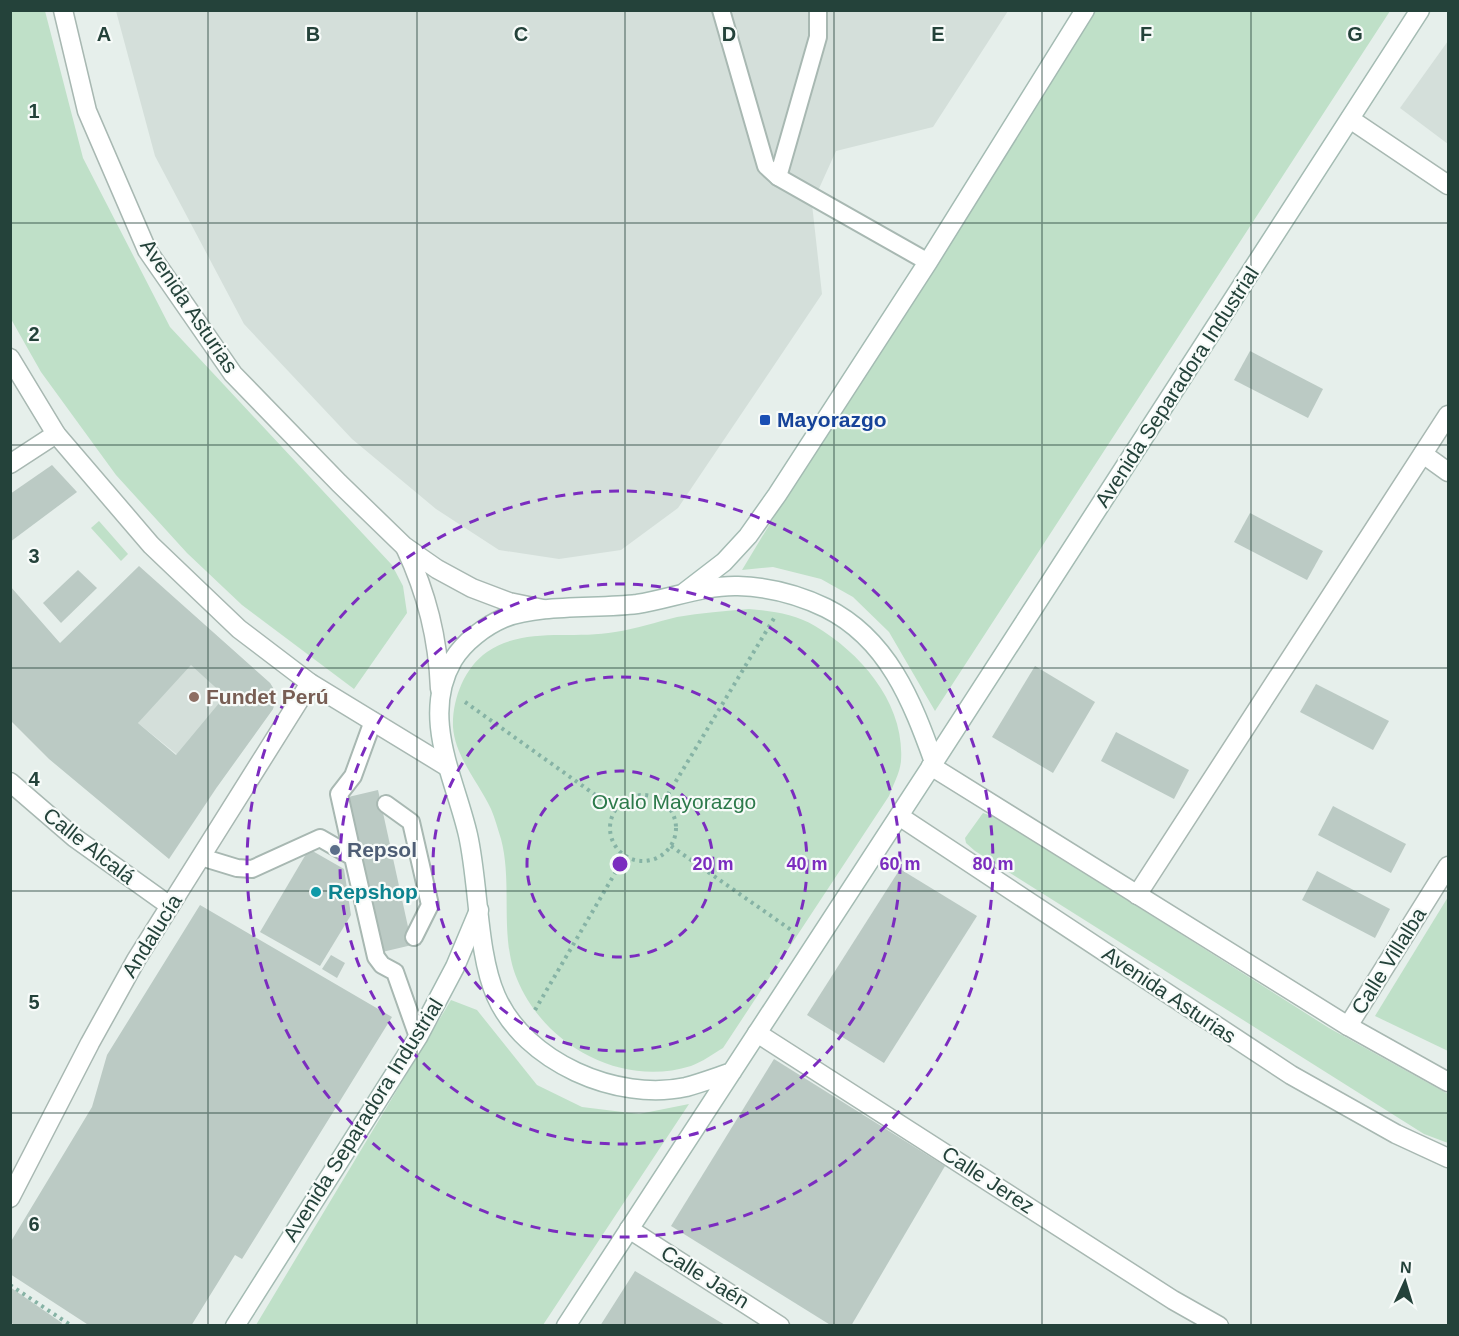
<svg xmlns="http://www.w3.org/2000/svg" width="1459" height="1336" font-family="Helvetica,sans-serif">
  <rect width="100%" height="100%" fill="#e6efeb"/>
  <g fill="#d4dfda">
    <path d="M116 11H1008L933 127 836 151 812 204 822 294 678 508 621 550 559 559 499 550 436 509 352 439 244 324 155 156Z"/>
    <path d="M1448 41V144L1400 108Z"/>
    <path d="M189 611 270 683 275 691 273 709 217 787 138 723Z"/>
  </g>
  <g fill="#bfe0c8">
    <path d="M10 11H45L83 158 170 327 392 565 403 586 407 613 354 689 242 605 187 553 116 475 41 372 11 319Z"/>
    <path d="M1085 11H1390L935 711 889 632 853 597 821 579 773 567 742 570 962 206Z"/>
    <path d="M99 521 128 554 121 561 91 528Z"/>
    <path d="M749 609C771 611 795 614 815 626 862 654 905 704 901 761 900 773 893 785 889 796L723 1048C713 1054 702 1062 691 1066 621 1088 544 1045 517 979 499 936 513 884 501 839 498 830 495 818 491 809 479 783 455 757 453 727 452 700 464 668 487 652 525 626 572 640 615 632 636 629 656 622 677 617 701 613 725 611 749 609Z"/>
    <path d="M983 813 998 818 1329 1028 1448 1094V1143L1424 1134 975 851 966 843 965 838Z"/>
    <path d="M1448 897V1051L1375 1016Z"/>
    <path d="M451 1000 477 1010 537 1085 582 1107 639 1114 689 1104 543 1325H256Z"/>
  </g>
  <g fill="#bbcac4" fill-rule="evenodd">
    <path d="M1250 351 1323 389 1308 418 1234 380Z"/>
    <path d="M52 465 77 492 10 542V494Z"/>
    <path d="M1250 513 1323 551 1307 580 1234 542Z"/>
    <path d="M139 566 270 683 275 691 276 699 273 709 217 787 169 859 49 759 10 720V586L60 643ZM191 665 225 696 176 755 138 723Z"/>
    <path d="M78 570 97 588 61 623 43 603Z"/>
    <path d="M1035 666 1095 702 1053 773 992 737Z"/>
    <path d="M1316 684 1389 721 1373 750 1300 712Z"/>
    <path d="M1116 732 1189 770 1174 799 1101 761Z"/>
    <path d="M378 790 412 945 378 953 344 798Z"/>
    <path d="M1333 806 1406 844 1391 873 1318 835Z"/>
    <path d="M309 849 344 869 351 915 320 966 260 932Z"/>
    <path d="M900 869 977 916 884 1063 807 1015Z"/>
    <path d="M1317 871 1390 909 1375 938 1302 900Z"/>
    <path d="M200 905 392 1017 242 1259 235 1255 191 1326H90L10 1274V1243L92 1107 107 1055Z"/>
    <path d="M331 955 345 963 337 978 322 969Z"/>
    <path d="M774 1059 945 1166 851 1326H832L671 1226Z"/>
    <path d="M635 1271 720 1322 727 1326H600Z"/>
    <path d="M10 1287 62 1323 60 1326H16L10 1322Z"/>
  </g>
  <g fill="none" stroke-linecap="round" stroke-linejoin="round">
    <defs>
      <g id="service">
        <path d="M721 10 766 166 778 177 928 262"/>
        <path d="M778 177 818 37V10"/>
        <path d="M386 804 411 822 430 905 414 937"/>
        <path d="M201 857 237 868 252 869 320 838 353 857 376 957 382 965 395 972 418 1037"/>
        <path d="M353 857 339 794 353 776 373 721"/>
      </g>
      <g id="minor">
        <path d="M1350 119 1448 185"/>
        <path d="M10 358 56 434 151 545 239 629 310 683 446 766"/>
        <path d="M1423 454 1448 472"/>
        <path d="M10 464 56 434"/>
        <path d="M10 782 75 838 170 906"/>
        <path d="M1137 895 1448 415"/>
        <path d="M1348 1026 1448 866"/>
        <path d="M757 1033 1173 1300 1219 1326"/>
        <path d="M10 1198 90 1043 136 960 310 683"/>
        <path d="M629 1229 780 1326"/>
      </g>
      <g id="tertiary">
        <path d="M63 10 87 111 147 250 233 374 339 483 404 546 437 569 472 588 509 602 543 609"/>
        <path d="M405 547C427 594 438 638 440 689"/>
        <path d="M931 766 1348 1026 1448 1082"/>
        <path d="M899 816 1291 1075 1396 1134 1448 1158"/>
      </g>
      <g id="secondary">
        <path d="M685 592 724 562 748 536 777 495 928 262 1085 10"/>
        <path d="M934 762 1420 10"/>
        <path d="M235 1326 418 1037 455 967 479 910"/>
        <path d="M566 1326 934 762C912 701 888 639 826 608 799 595 769 587 738 586 704 585 670 599 637 604 598 609 539 604 504 618 485 626 464 642 453 660 420 717 455 778 468 835 479 884 477 953 496 996 525 1062 617 1102 686 1087 701 1083 717 1077 732 1072"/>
      </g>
    </defs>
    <use href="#service" stroke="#a8b8b2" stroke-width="20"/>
    <use href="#minor" stroke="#a8b8b2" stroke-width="21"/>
    <use href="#tertiary" stroke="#a8b8b2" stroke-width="21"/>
    <use href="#secondary" stroke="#a4bbb3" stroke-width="21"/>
    <g stroke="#86b3a5" stroke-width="4" stroke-dasharray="3 4.5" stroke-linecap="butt">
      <path d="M465 702 615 809"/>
      <circle cx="643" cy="828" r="33"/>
      <path d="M664 801 776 615"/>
      <path d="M671 846 794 932"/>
      <path d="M535 1010 625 856"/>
      <path d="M10 1285 72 1326"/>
    </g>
    <use href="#service" stroke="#fff" stroke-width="16"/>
    <use href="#minor" stroke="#fff" stroke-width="18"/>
    <use href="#tertiary" stroke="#fff" stroke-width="18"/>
    <use href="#secondary" stroke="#fff" stroke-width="18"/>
  </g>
  <path fill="none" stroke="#24423a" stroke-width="1.5" stroke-opacity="0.55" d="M208 10V1326M417 10V1326M625 10V1326M834 10V1326M1042 10V1326M1251 10V1326M10 223H1448M10 445H1448M10 668H1448M10 891H1448M10 1113H1448"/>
  <g fill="none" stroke="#7b2cbf" stroke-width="3" stroke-dasharray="10 8">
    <circle cx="620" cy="864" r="93"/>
    <circle cx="620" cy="864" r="187"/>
    <circle cx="620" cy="864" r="280"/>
    <circle cx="620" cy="864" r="373"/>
  </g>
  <rect fill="#1a4fb4" stroke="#f7fbf9" stroke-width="2" x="759" y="414" width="12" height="12" rx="3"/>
  <circle fill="#8d6e63" stroke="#f7fbf9" stroke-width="2" cx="194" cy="697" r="6"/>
  <circle fill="#5c6f8a" stroke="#f7fbf9" stroke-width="2" cx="335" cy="850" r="6"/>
  <circle fill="#0f9aa8" stroke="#f7fbf9" stroke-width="2" cx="316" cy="892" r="6"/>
  <g text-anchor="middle" stroke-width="4.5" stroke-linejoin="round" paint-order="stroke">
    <g font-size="21" fill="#24423a" stroke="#f7fbf9">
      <text transform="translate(189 306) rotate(56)" y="7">Avenida Asturias</text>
      <text transform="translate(1177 387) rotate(-57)" y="7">Avenida Separadora Industrial</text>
      <text transform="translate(89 846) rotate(38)" y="7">Calle Alcalá</text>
      <text transform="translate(152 936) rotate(-58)" y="7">Andalucía</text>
      <text transform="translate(1389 961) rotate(-58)" y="7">Calle Villalba</text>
      <text transform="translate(1169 995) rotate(34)" y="7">Avenida Asturias</text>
      <text transform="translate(363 1120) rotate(-58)" y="7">Avenida Separadora Industrial</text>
      <text transform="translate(988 1180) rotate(33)" y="7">Calle Jerez</text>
      <text transform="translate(705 1277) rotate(32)" y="7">Calle Jaén</text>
    </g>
    <g font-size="21" font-weight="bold" fill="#164399" stroke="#f7fbf9" text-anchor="start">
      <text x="777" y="427">Mayorazgo</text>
    </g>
    <g font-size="21" font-weight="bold" fill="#785e54" stroke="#f7fbf9" text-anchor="start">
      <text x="206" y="704">Fundet Perú</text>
    </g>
    <g font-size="21" fill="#2d7a4b" stroke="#f7fbf9">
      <text x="674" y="809">Ovalo Mayorazgo</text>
    </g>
    <g font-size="21" font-weight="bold" fill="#4e5e75" stroke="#f7fbf9" text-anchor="start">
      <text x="347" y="857">Repsol</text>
    </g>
    <g font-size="21" font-weight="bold" fill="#0d838f" stroke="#f7fbf9" text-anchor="start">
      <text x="328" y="899">Repshop</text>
    </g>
  </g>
  <g font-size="20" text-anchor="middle" font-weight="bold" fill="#24423a" stroke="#f7fbf9" stroke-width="4.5" stroke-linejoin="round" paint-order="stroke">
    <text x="104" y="41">A</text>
    <text x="313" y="41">B</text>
    <text x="521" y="41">C</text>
    <text x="729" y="41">D</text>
    <text x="938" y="41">E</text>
    <text x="1146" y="41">F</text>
    <text x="1355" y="41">G</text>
    <text x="34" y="118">1</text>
    <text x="34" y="341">2</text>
    <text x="34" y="563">3</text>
    <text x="34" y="786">4</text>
    <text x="34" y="1009">5</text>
    <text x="34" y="1231">6</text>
  </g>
  <circle cx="620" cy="864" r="9" fill="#7b2cbf" stroke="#f7fbf9" stroke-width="3"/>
  <g font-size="18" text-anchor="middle" font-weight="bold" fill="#7b2cbf" stroke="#f7fbf9" stroke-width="4.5" stroke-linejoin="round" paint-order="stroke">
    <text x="713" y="870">20 m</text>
    <text x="807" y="870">40 m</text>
    <text x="900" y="870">60 m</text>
    <text x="993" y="870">80 m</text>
  </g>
  <rect width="1459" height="1336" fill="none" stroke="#24423a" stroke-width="24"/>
  <g transform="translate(1405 1282) rotate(4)" stroke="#f7fbf9" stroke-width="4.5" paint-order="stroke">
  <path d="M0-4.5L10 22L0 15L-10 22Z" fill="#24423a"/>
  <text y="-9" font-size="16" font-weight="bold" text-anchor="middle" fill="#24423a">N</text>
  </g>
</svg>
